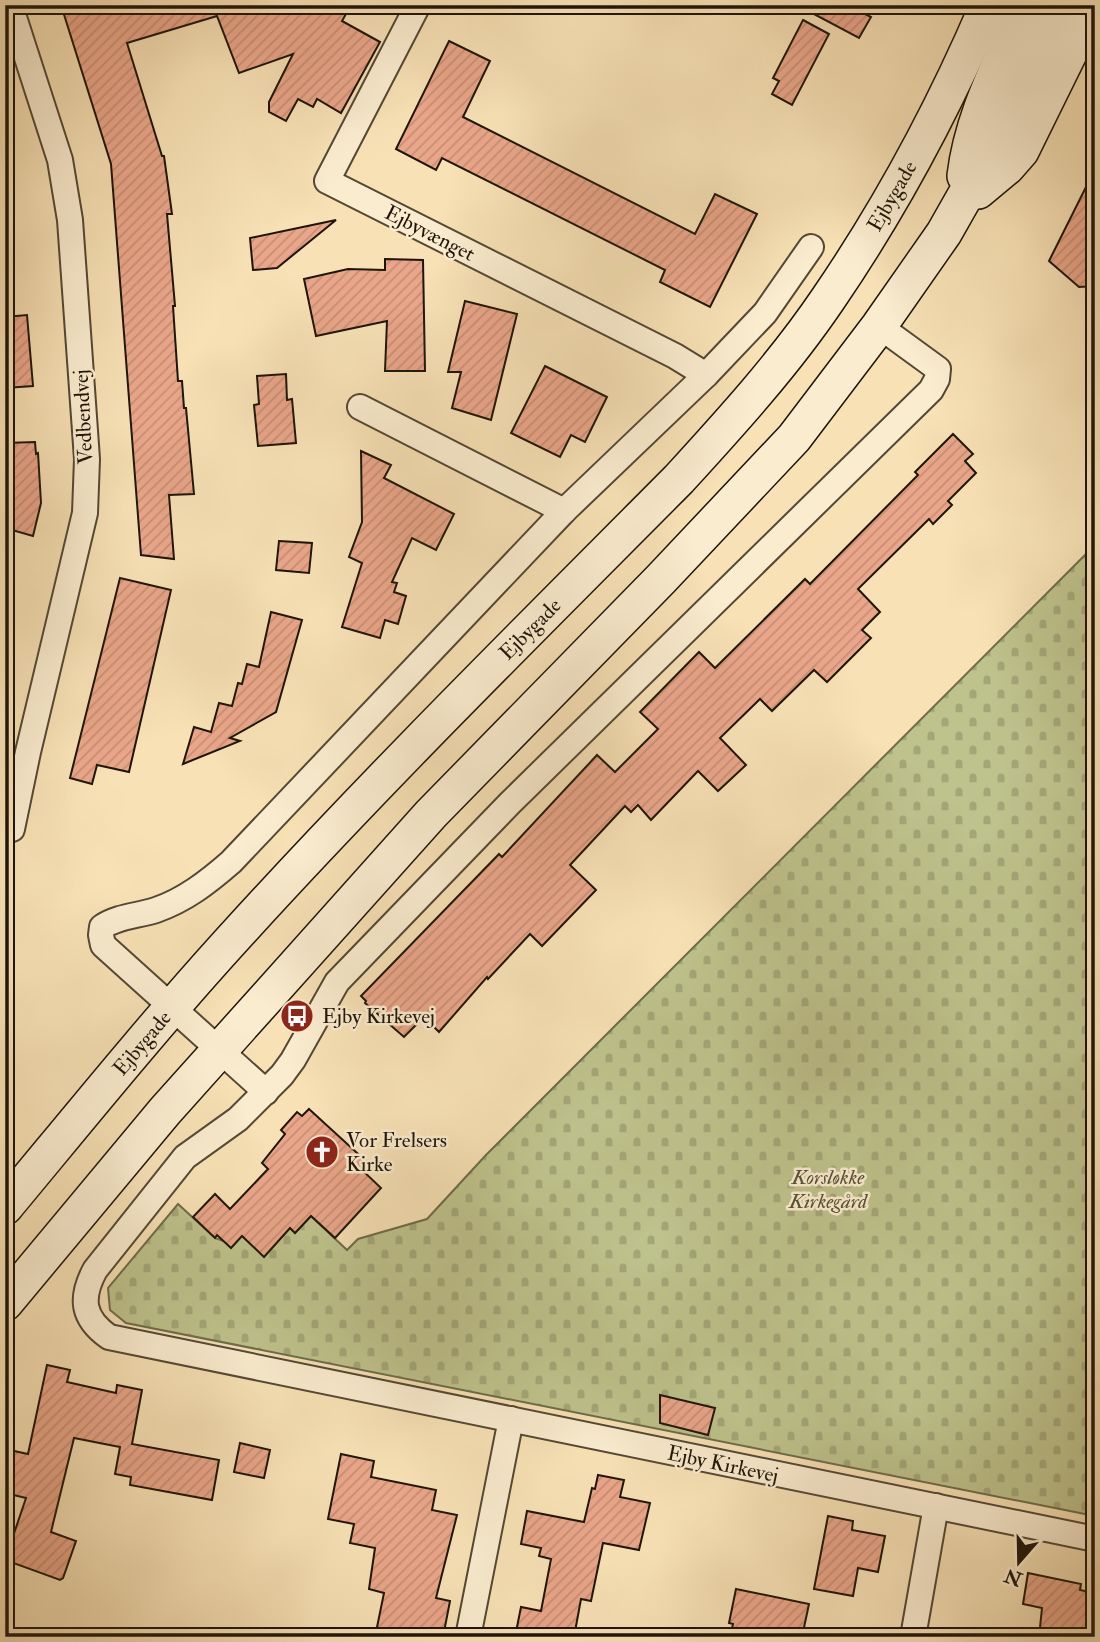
<svg xmlns="http://www.w3.org/2000/svg" width="1100" height="1642" font-family="'IM FELL Double Pica',serif">
  <defs>
    <pattern id="cemetery-stones" width="16" height="16" patternUnits="userSpaceOnUse" patternTransform="scale(1.75)"><rect width="16" height="16" fill="#bec28c"/><path d="M2 7V4a2 2 0 0 1 4 0v3zM10 15v-3a2 2 0 0 1 4 0v3z" fill="#a3a677"/></pattern>
    <pattern id="building-hatch" width="6" height="6" patternUnits="userSpaceOnUse" patternTransform="scale(1.75)"><rect width="6" height="6" fill="#eaa689"/><path d="M-1 1l2-2M0 6l6-6M5 7l2-2" fill="none" stroke="#c88e75"/></pattern>
  </defs>
  <rect width="100%" height="100%" fill="#f7e1b5"/>
  <filter id="stains"><feTurbulence type="fractalNoise" baseFrequency=".00286" numOctaves="4"/><feColorMatrix values="0 0 0 0 .2 0 0 0 0 .09 0 0 0 0 .02 0 0 0 .5 -.17"/></filter>
  <radialGradient id="worn" r=".72"><stop offset=".6" stop-color="#630" stop-opacity="0"/><stop offset="1" stop-color="#630" stop-opacity=".3"/></radialGradient>
  <path fill="url(#cemetery-stones)" stroke="#6e6c4a" stroke-width="2" d="M1095 545V1516L126 1323 110 1310 108 1288 178 1204 215 1238 223 1241 242 1236 264 1256 290 1228 295 1233 311 1216 347 1250 358 1239 427 1219 486 1155Z"/>
  <g fill="url(#building-hatch)" stroke="#1e1509" stroke-width="2">
    <path d="M61 5H351L342 21 380 42 341 113 317 99 313 107 298 99 286 121 269 112V102L293 54 239 73 217 16 127 43 162 156H164L172 214H167L175 306H173L178 381H182L184 408H186L194 494 169 495 174 559 141 555 111 164Z"/>
    <path d="M797 5H869L865 14 871 17 859 38Z"/>
    <path d="M803 20 829 34 792 105 772 94 779 81 773 78Z"/>
    <path d="M449 41 490 61 463 117 695 234 715 194 757 214 710 307 660 282 665 270 442 158 436 170 396 149Z"/>
    <path d="M1095 169V286L1079 287 1049 261Z"/>
    <path d="M336 220 277 268 253 270 250 238Z"/>
    <path d="M385 259 423 260 425 371H385L387 321 316 336 304 279 348 269 385 270Z"/>
    <path d="M465 301 517 314 491 420 452 408 461 372H448Z"/>
    <path d="M27 315 33 386 5 388V317Z"/>
    <path d="M545 366 607 397 585 442 571 435 560 457 511 433Z"/>
    <path d="M286 374 287 400 292 399 296 443 258 446 254 405 259 404 257 376Z"/>
    <path d="M953 434 973 454 965 461 976 473 948 501 952 505 933 524 929 519 858 589 880 612 862 630 871 638 827 682 814 670 772 711 760 699 720 738 746 765 718 791 698 771 651 820 638 805 631 812 625 806 570 865 596 890 542 946 530 934 488 979 487 977 439 1032 424 1017 404 1037 365 1003 366 1001 361 996 499 854 502 857 597 755 615 772 658 729 640 712 699 652 715 668 805 579 810 584 918 475 915 472Z"/>
    <path d="M35 442 36 454 38 453 41 503 33 536 5 528V443Z"/>
    <path d="M361 451 391 465 384 478 454 514 436 550 412 538 392 582 397 583 394 592 406 596 398 624 385 620 380 638 342 627 362 563 349 557 362 522Z"/>
    <path d="M279 541 312 543 309 573 276 570Z"/>
    <path d="M120 578 171 590 129 772 97 765 92 784 70 778Z"/>
    <path d="M271 612 302 620 276 712 230 738 240 741 183 764 194 727 211 732 219 703 232 706 238 683 242 684 247 664 259 667Z"/>
    <path d="M309 1109 367 1162 361 1169 381 1188 335 1238 311 1216 295 1233 290 1228 264 1257 242 1236 231 1248 217 1235 215 1238 193 1217 215 1194 230 1209 268 1169 262 1163 285 1134 281 1130 297 1112 302 1116Z"/>
    <path d="M47 1365 70 1370 67 1382 116 1393 117 1385 142 1390 132 1444 219 1460 212 1500 130 1485 131 1477 115 1474 120 1447 74 1438 51 1532 76 1541 63 1578 60 1580 5 1560 26 1498 5 1493V1449L28 1454Z"/>
    <path d="M660 1395 715 1408 708 1435 660 1423Z"/>
    <path d="M240 1443 270 1450 264 1478 234 1472Z"/>
    <path d="M341 1454 374 1461 371 1477 436 1490 432 1510 457 1515 436 1598 450 1601 443 1637H375L384 1593 369 1589 375 1548 350 1543 354 1524 328 1519Z"/>
    <path d="M598 1475 624 1480 620 1497 650 1503 639 1550 603 1543 591 1601 581 1599 574 1637H515L521 1607 541 1611 551 1559 539 1556 541 1548 521 1544 527 1511 584 1522 592 1488 595 1489Z"/>
    <path d="M828 1516 853 1521 852 1530 885 1536 878 1572 858 1568 853 1596 814 1589Z"/>
    <path d="M1028 1573 1081 1584 1080 1590 1095 1593V1637H1039L1042 1608 1023 1604Z"/>
    <path d="M736 1589 809 1604 802 1637H730L733 1624 729 1623Z"/>
  </g>
  <g fill="none" stroke-linecap="round" stroke-linejoin="round">
    <defs>
      <g id="street">
        <path d="M418 5 327 181 675 356 706 375"/>
        <path d="M879 326 938 369 937 379 931 390 510 803 337 982 293 1060 282 1075 238 1119 185 1157 95 1270C80 1298 82 1318 109 1337L1095 1539"/>
        <path d="M360 407 564 511"/>
        <path d="M5 831 12 829 28 752 85 513 87 459 70 220 60 160 10 5"/>
        <path d="M266 1092 103 945 101 935 102 927C118 916 138 916 156 910 185 900 208 882 231 862L564 511 706 375 765 313 811 247"/>
        <path d="M468 1637 511 1419"/>
        <path d="M913 1637 936 1506"/>
      </g>
      <g id="secondary">
        <path d="M965 176C972 116 1002 61 1025 5"/>
        <path d="M978 191 1007 167 1021 151 1093 5"/>
        <path d="M5 1207C79 1118 151 1029 228 944 373 784 527 632 679 479 731 422 784 364 828 299 891 207 944 108 988 5"/>
        <path d="M5 1303 165 1111 431 814 661 579 794 438 879 326 944 233 1015 108 1060 5"/>
      </g>
    </defs>
    <use href="#street" stroke="#544834" stroke-width="28"/>
    <use href="#secondary" stroke="#1e1509" stroke-width="38"/>
    <use href="#street" stroke="#faeccf" stroke-width="24"/>
    <use href="#secondary" stroke="#faeccf" stroke-width="35"/>
  </g>
  <defs>
    <symbol id="bus-disc" viewBox="-11 -11 22 22"><circle r="9.5" fill="#8f2418" stroke="#faeccf"/><path d="M-5-6H5V4H4V6H2V4H-2V6H-4V4H-5ZM-3.5-4V0h7V-4ZM-3.5 1.2v1.5H-2V1.2ZM2 1.2v1.5H3.5V1.2Z" fill="#fff"/></symbol>
    <symbol id="church-disc" viewBox="-11 -11 22 22"><circle r="9.5" fill="#8f2418" stroke="#faeccf"/><path d="M-1.2-6h2.4v3.5h3.3v2.4h-3.3V6h-2.4V-.1h-3.3v-2.4h3.3Z" fill="#fff"/></symbol>
  </defs>
  <g fill-rule="evenodd">
    <use href="#bus-disc" x="278" y="997" width="38" height="38"/>
    <use href="#church-disc" x="303" y="1133" width="38" height="38"/>
  </g>
  <g text-anchor="middle" stroke-width="5" stroke-linejoin="round" paint-order="stroke">
    <g font-size="21" fill="#1e1509" stroke="#faeccf">
      <text transform="translate(892 196) rotate(-60)" y="7">Ejbygade</text>
      <text transform="translate(430 233) rotate(27)" y="7">Ejbyvænget</text>
      <text transform="translate(83 417) rotate(-93)" y="7">Vedbendvej</text>
      <text transform="translate(530 629) rotate(-45)" y="7">Ejbygade</text>
      <text transform="translate(142 1043) rotate(-50)" y="7">Ejbygade</text>
      <text transform="translate(723 1464) rotate(12)" y="7">Ejby Kirkevej</text>
    </g>
    <g font-size="21" fill="#1e1509" stroke="#faeccf" text-anchor="start">
      <text x="322" y="1023">Ejby Kirkevej</text>
      <text x="346" y="1147">Vor Frelsers<tspan x="346" dy="24">Kirke</tspan></text>
    </g>
    <g font-size="21" font-style="italic" fill="#565237" stroke="#faeccf">
      <text x="828" y="1184">Korsløkke<tspan x="828" dy="24">Kirkegård</tspan></text>
    </g>
  </g>
  <rect width="1100" height="1642" fill="none" stroke="#f7e1b5" stroke-width="28"/>
  <rect x="7" y="7" width="1086" height="1628" fill="none" stroke="#1e1509" stroke-width="3.5"/>
  <rect x="14" y="14" width="1072" height="1614" fill="none" stroke="#1e1509" stroke-width="2"/>
  <g transform="translate(1019 1562) rotate(200)" stroke="#faeccf" stroke-width="5" paint-order="stroke">
  <path d="M0-5L12 26L0 18L-12 26Z" fill="#1e1509"/>
  <text y="-10" font-size="19" font-weight="bold" text-anchor="middle" fill="#1e1509">N</text>
  </g>
  <rect width="100%" height="100%" filter="url(#stains)"/>
  <rect width="100%" height="100%" fill="url(#worn)"/>
</svg>
